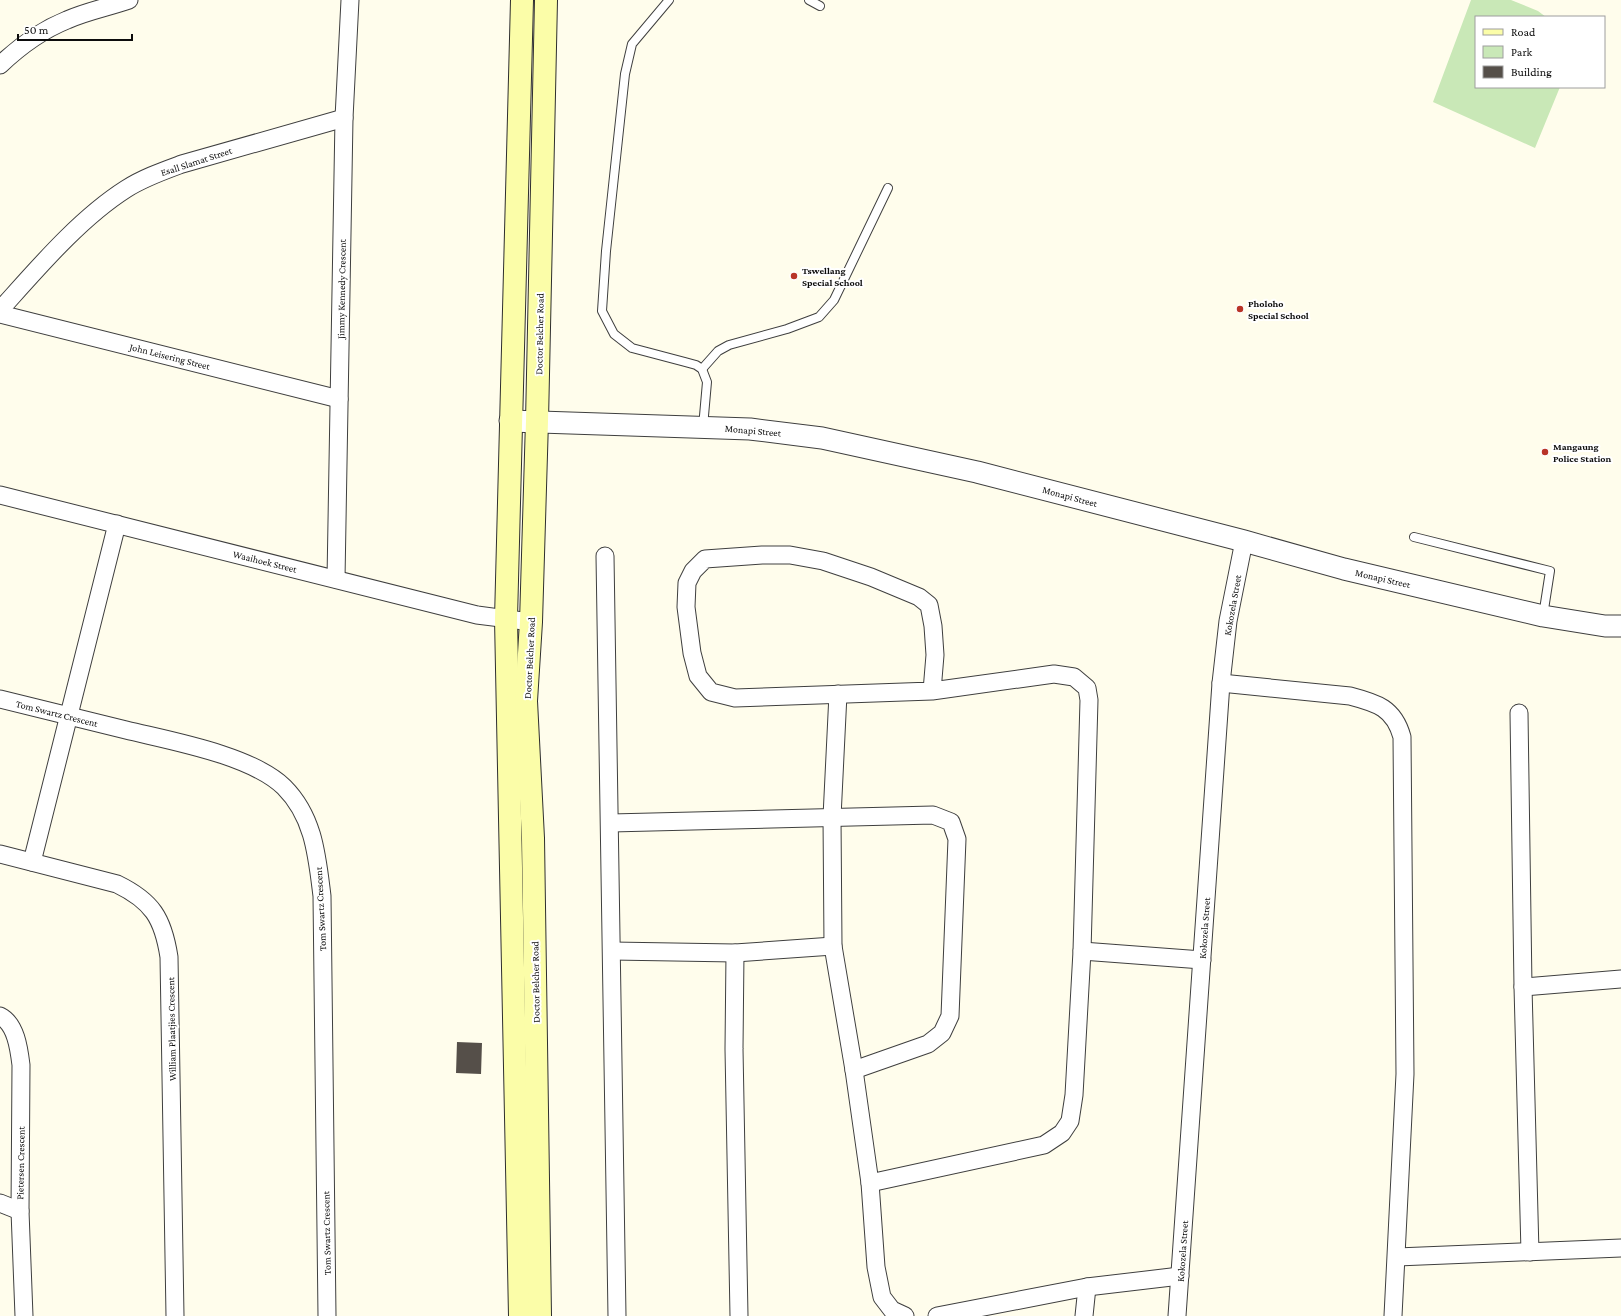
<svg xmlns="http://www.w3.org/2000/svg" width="1621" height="1316" font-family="'Crimson Pro',serif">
  <rect width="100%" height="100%" fill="#fffdec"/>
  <path fill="#c9e8b7" d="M1471 0H1511L1538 11 1546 17H1476V87H1560L1535 148 1433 102Z"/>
  <path fill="#554f49" d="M457 1042 482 1043 481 1074 456 1073Z"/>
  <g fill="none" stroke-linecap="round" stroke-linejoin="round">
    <defs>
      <g id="service">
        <path d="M669 0 632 44 625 74 606 251 602 311 614 334 632 348 685 362 696 365 702 369 707 382 703 427"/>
        <path d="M809 0 820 6"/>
        <path d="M702 369 718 351 729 345 787 329 819 317 834 300 888 188"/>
        <path d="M1414 537 1550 571 1543 616"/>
      </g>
      <g id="minor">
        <path d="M0 65C19 47 42 30 67 20 87 11 109 7 129 0"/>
        <path d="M0 310C37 269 79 219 126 189 143 178 163 171 182 164L344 118"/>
        <path d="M0 314 339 399"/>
        <path d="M0 495 477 615 531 622"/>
        <path d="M605 556 617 1316"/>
        <path d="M336 579 344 118 350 0"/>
        <path d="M1221 683 1350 696C1377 703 1394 708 1402 737L1405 1074 1393 1316"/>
        <path d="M838 694 832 817 833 946 854 1070 870 1183 876 1267 882 1297 892 1310 905 1316"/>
        <path d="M0 699C42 709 84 720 126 730 171 741 251 755 284 787 314 817 317 856 322 896L327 1316"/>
        <path d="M1519 713 1523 987 1530 1252"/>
        <path d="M611 823 933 815 951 822 957 839 950 1016 942 1033 928 1044 854 1070"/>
        <path d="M0 854 117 884C152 901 163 918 169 957L175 1316"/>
        <path d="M32 862 117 524"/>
        <path d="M612 951 735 953 833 946"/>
        <path d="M1082 951 1202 960"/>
        <path d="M735 953 734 1049 739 1316"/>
        <path d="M1523 987 1621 979"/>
        <path d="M0 1016C16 1024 19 1049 21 1065L20 1211 24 1316"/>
        <path d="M870 1183 1044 1145 1062 1133 1070 1121 1074 1095 1082 951 1089 700 1087 688 1074 677 1054 674 932 691 735 698 711 692 698 676 692 653 686 607 687 583 693 571 705 559 762 555H790L823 561 871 577 919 597 929 605 933 626 935 655 932 691"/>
        <path d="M0 1203 20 1211"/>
        <path d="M1397 1257 1621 1248"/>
        <path d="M937 1316 1087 1287 1180 1276"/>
        <path d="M1084 1316 1087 1287"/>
        <path d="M1177 1316 1221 683 1228 621 1244 541"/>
      </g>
      <path id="tertiary" d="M510 421 750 429 822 438 977 472 1244 541 1344 569 1543 616 1605 626H1621"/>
      <g id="secondary">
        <path d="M520 1316 506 619 522 0"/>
        <path d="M540 1316 533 838 526 701 531 622 537 421 546 0"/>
      </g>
    </defs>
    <use href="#service" stroke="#3f3f3f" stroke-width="10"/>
    <use href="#minor" stroke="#3f3f3f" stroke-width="19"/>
    <use href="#tertiary" stroke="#3f3f3f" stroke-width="23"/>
    <use href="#secondary" stroke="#2e2e2e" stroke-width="24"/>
    <use href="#service" stroke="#fff" stroke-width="8"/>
    <use href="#minor" stroke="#fff" stroke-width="17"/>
    <use href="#tertiary" stroke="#fff" stroke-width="21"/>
    <use href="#secondary" stroke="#fbfda8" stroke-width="22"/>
  </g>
  <g fill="#b93427" stroke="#fff" stroke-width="1.5">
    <circle cx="794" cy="276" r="4"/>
    <circle cx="1240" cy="309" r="4"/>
    <circle cx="1545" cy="452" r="4"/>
  </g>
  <g text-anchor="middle" stroke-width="4" stroke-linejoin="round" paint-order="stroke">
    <g font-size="10" fill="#0c0c0c" stroke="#fff">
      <text transform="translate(196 161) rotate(-18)" y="4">Esall Slamat Street</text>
      <text transform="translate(341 289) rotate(-89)" y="4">Jimmy Kennedy Crescent</text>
      <text transform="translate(539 334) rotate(-89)" y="4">Doctor Belcher Road</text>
      <text transform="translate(170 356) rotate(14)" y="4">John Leisering Street</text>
      <text transform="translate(753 430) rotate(5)" y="4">Monapi Street</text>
      <text transform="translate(1070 496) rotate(15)" y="4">Monapi Street</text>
      <text transform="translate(265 561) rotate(14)" y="4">Waaihoek Street</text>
      <text transform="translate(1383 578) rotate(13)" y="4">Monapi Street</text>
      <text transform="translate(1232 605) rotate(-80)" y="4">Kokozela Street</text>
      <text transform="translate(529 658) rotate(-87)" y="4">Doctor Belcher Road</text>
      <text transform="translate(57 713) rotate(14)" y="4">Tom Swartz Crescent</text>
      <text transform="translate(320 909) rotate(-93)" y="4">Tom Swartz Crescent</text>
      <text transform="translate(1204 928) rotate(-86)" y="4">Kokozela Street</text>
      <text transform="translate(535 982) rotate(-91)" y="4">Doctor Belcher Road</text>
      <text transform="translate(171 1029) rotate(-91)" y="4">William Plaatjies Crescent</text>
      <text transform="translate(20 1163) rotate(-89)" y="4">Pietersen Crescent</text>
      <text transform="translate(326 1233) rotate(-91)" y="4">Tom Swartz Crescent</text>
      <text transform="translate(1182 1251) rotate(-86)" y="4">Kokozela Street</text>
    </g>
    <g font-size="10" font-weight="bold" fill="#0c0c0c" stroke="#fff" text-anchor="start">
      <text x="802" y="274">Tswellang<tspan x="802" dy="12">Special School</tspan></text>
      <text x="1248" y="307">Pholoho<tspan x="1248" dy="12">Special School</tspan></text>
      <text x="1553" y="450">Mangaung<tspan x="1553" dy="12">Police Station</tspan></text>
    </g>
  </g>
  <rect x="1475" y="16" width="130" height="72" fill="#ffffff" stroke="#9e9e9e"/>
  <rect x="1483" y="29" width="20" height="6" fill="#fbfda8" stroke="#9e9e9e"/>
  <text x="1511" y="36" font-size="12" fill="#0c0c0c">Road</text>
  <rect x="1483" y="46" width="20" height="12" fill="#c9e8b7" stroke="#9e9e9e"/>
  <text x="1511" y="56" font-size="12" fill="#0c0c0c">Park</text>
  <rect x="1483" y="66" width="20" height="12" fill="#554f49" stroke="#9e9e9e"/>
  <text x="1511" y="76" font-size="12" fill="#0c0c0c">Building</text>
  <path d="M18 34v6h114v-6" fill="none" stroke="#0c0c0c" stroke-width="2"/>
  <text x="24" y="34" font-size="12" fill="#0c0c0c" stroke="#ffffff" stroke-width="3" paint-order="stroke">50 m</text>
</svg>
